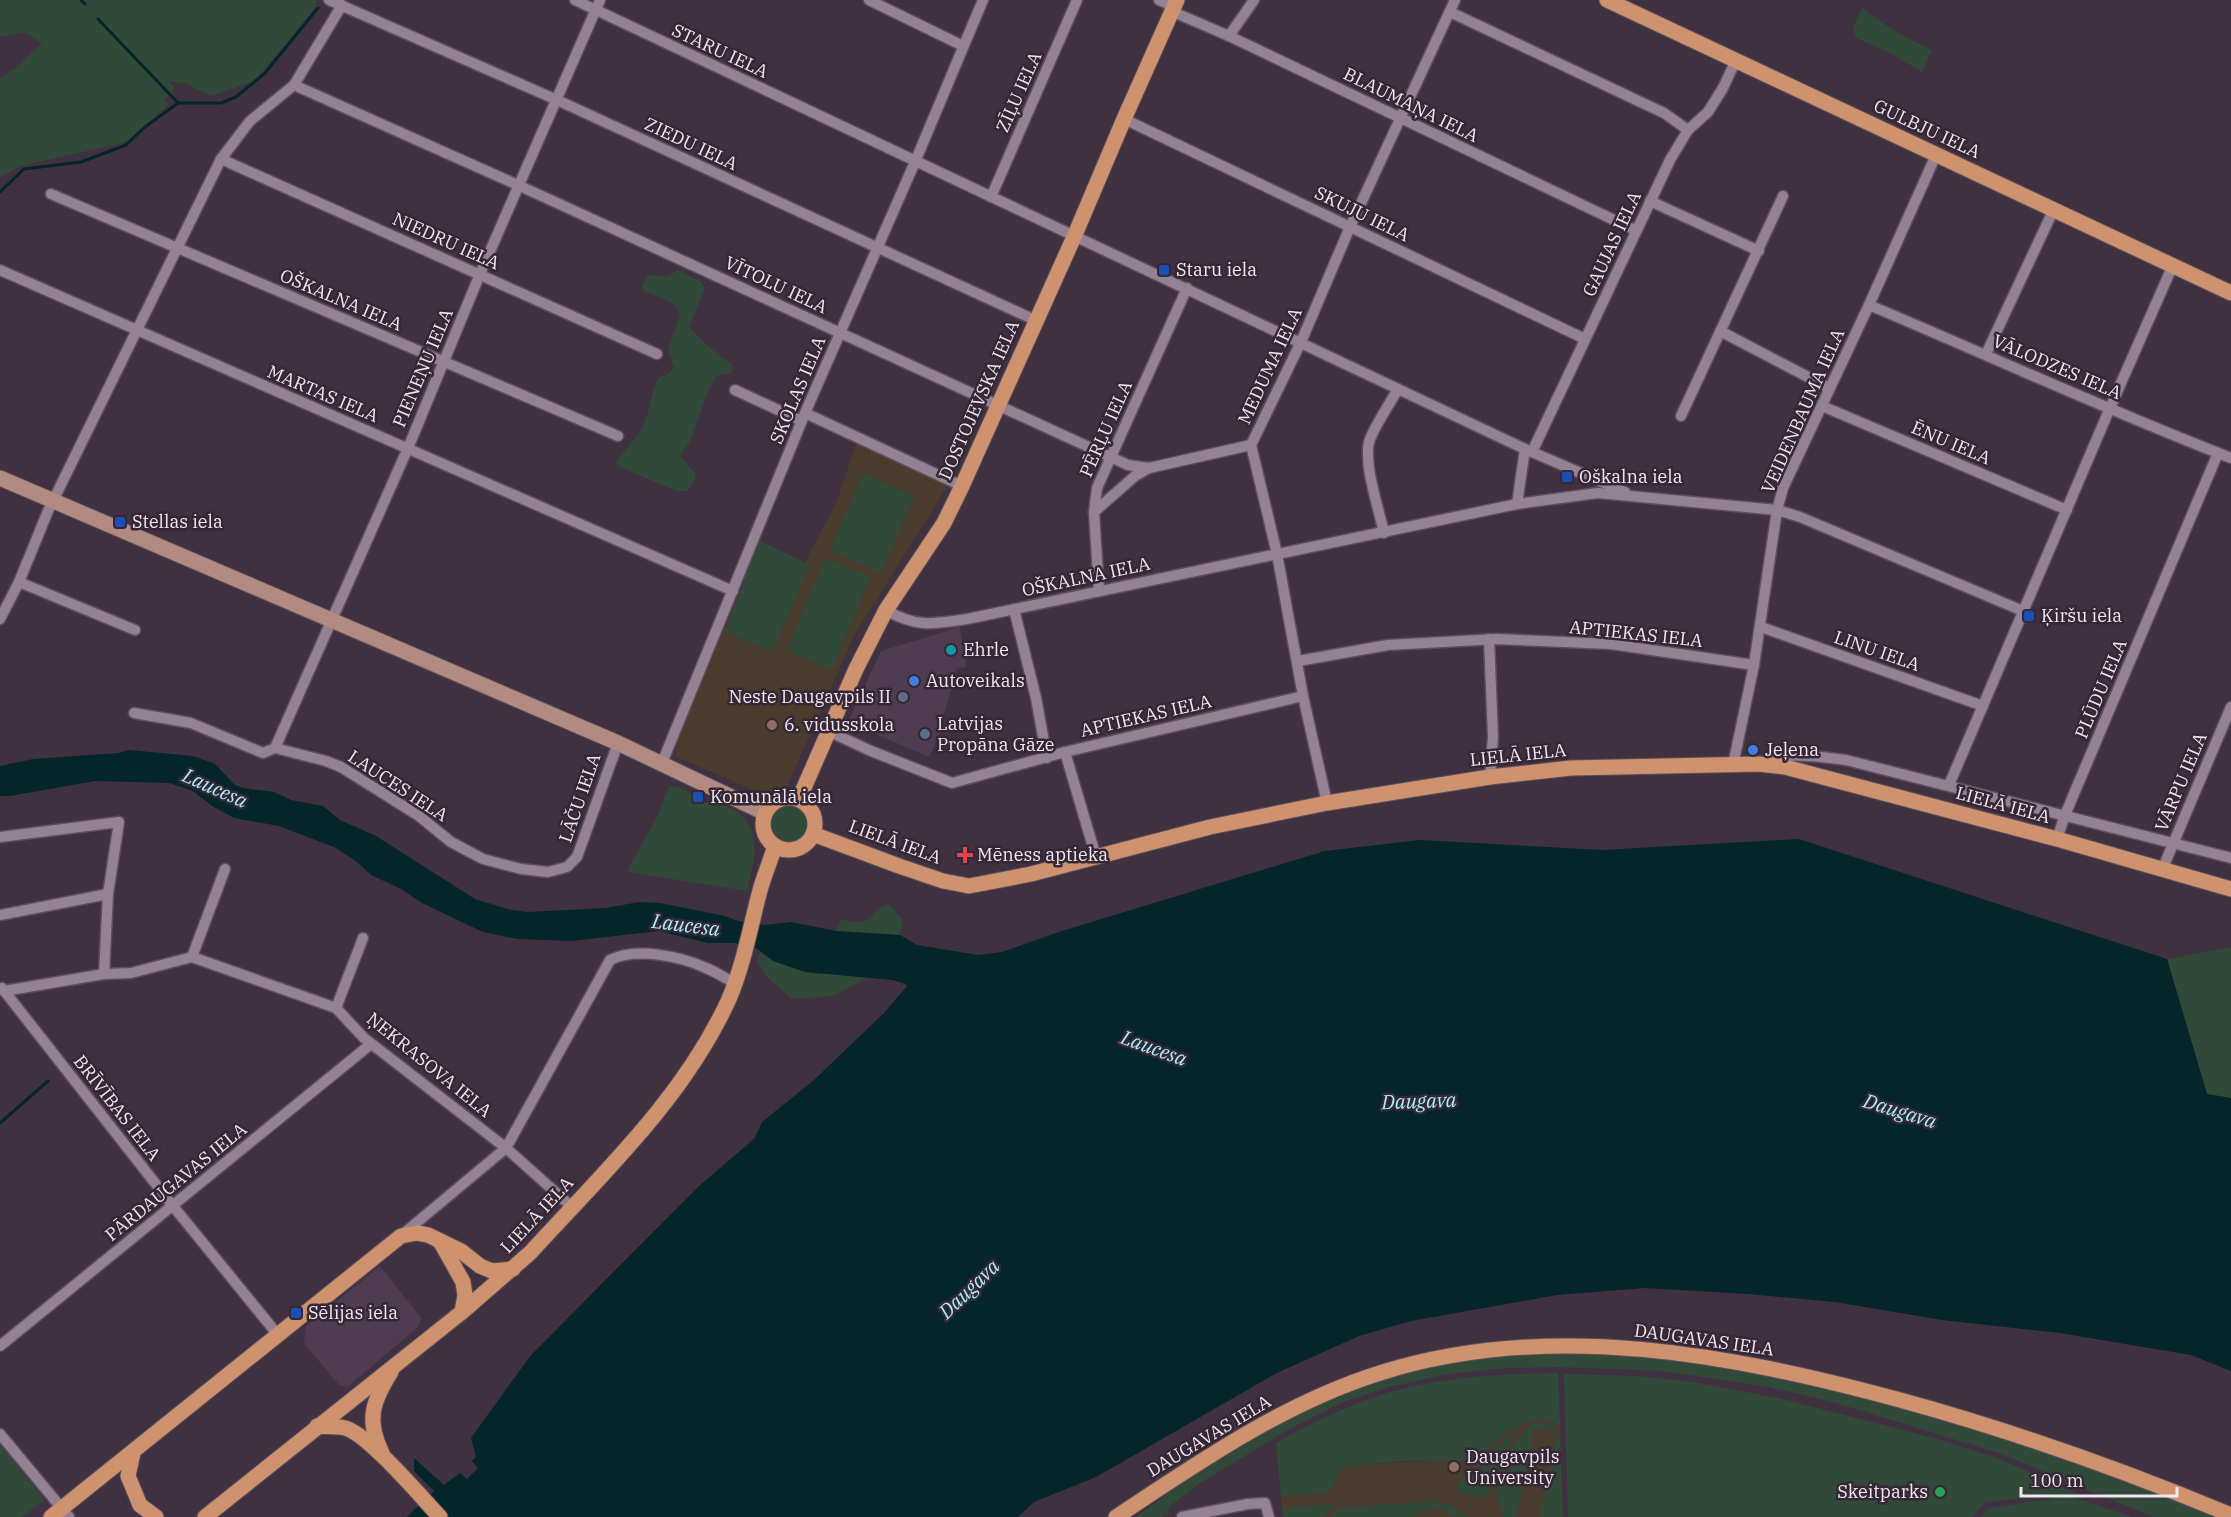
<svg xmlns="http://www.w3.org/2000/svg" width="2231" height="1517" font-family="'IBM Plex Serif',serif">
  <rect width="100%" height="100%" fill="#403140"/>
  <g fill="#4f3c50">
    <path d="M960 627 966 667 957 668 943 717V728L929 757 848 722 881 651Z"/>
    <path d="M380 1266 422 1319 417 1328 347 1387 339 1385 304 1343 306 1326Z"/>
  </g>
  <g fill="#493c2d">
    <path d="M857 442 949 484 855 634 783 795 773 798 676 757V744L760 544 804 564 836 503Z"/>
    <path d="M1544 1418 1560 1426 1563 1517H1283L1281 1496 1343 1468 1349 1466 1437 1460 1533 1420Z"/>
  </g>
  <g fill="#304939">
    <path d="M0 0H316L317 5 291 38 254 81 211 96 187 84 168 81 175 88 164 101 169 104 126 142 21 166 0 177V79L18 66 42 43 24 32 0 37Z"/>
    <path d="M1862 8C1882 24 1909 40 1932 50L1922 72 1888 52 1856 38 1853 28Z"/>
    <path d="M677 270 700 281 705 289 689 326C694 335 722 358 731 363L733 368 730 374 718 375 709 389 690 441 680 456 696 474 692 484 687 491H677L617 466 616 462C624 449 638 439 644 424 650 409 651 393 658 378L668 374 674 368 668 350 680 315C677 299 655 298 643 290L642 285 649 275 668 276Z"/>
    <path d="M863 474 914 496 881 573 830 551Z"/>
    <path d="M758 540 810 565 772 652 726 632Z"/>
    <path d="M825 558 870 577 832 669 787 651Z"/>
    <path d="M669 786C674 787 679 787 683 789 690 791 696 800 703 802 708 803 715 802 721 804 767 821 755 854 747 891L629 872 628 869 657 817Z"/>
    <circle cx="789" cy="824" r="18"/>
    <path d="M884 905H889L903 920 900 935 836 931 841 919C869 927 865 919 884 905Z"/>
    <path d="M2231 947V1098L2207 1094 2167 959Z"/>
    <path d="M760 952 766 956 814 974 827 973 866 978 833 996 792 999 767 977 757 963Z"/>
    <path d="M1559 1353H1621L1670 1358 1776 1376 1951 1420 2127 1481 2220 1517H2153L1999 1453 1833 1402 1770 1387 1663 1371 1559 1367 1507 1368 1447 1374 1389 1387 1343 1402 1286 1431 1200 1483 1169 1507 1168 1515 1161 1517H1136L1157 1502 1175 1484 1220 1455 1329 1397 1402 1372 1483 1357Z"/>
    <path d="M1558 1373 1560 1426C1532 1405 1492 1443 1473 1463 1433 1456 1390 1463 1349 1466 1333 1472 1339 1482 1329 1490 1321 1496 1292 1495 1281 1496L1276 1443C1307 1425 1339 1410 1372 1398 1432 1377 1496 1374 1558 1373Z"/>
    <path d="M1564 1374 1639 1376 1693 1382 1778 1398 1934 1438 1997 1458 2079 1494 2056 1496 2059 1498 2069 1496 2132 1517H1980L1990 1508 2050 1499 2051 1496 1985 1502 1972 1517H1568Z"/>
    <path d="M1535 1422C1563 1423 1560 1436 1561 1459L1552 1458 1557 1432 1535 1427 1516 1517H1504C1501 1507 1496 1496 1496 1485 1497 1470 1522 1429 1535 1422Z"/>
    <path d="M1517 1432 1496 1471 1493 1482 1489 1470 1485 1471 1477 1464 1502 1441Z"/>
    <path d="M0 1445 45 1500 22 1517H0Z"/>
    <path d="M1551 1461 1561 1464 1563 1517H1539Z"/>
    <path d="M1473 1468 1481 1472 1475 1474 1478 1483 1488 1481 1493 1493C1479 1497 1466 1502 1456 1487Z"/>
    <path d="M1435 1501 1454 1507 1468 1517 1452 1516 1442 1508H1435L1430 1513 1427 1511H1420L1414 1517H1330L1340 1508Z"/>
    <path d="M1336 1504 1323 1517H1283L1282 1508Z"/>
  </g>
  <path fill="#042529" d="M129 750 193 756 215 764 235 785 243 788 274 792 291 800 323 806 340 820 376 836 475 899 511 910 528 912 606 908 639 902 660 903 725 916 738 921 766 925 791 922 836 931 900 935 917 945 978 955 1002 952 1062 931 1325 851 1420 840 1602 850 1799 839 2167 959 2207 1094 2231 1098V1371L2191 1355 2060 1333 1942 1320 1835 1302 1748 1294 1645 1288 1557 1295 1411 1321 1359 1336 1277 1373 1096 1477 1034 1502 1018 1517H407L434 1491 414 1471V1458L444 1485 460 1473 467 1479 478 1468 472 1461 476 1457 471 1438 531 1355 699 1186 754 1139 762 1122 814 1080 884 1013 907 986 905 984 892 980 805 972 773 961 756 948 734 943H708L659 931 571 941 518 939 483 932 422 903 401 889 371 875 357 862 336 848 279 826 234 818 212 806 193 791 169 783 95 781 10 796H0V766L33 759 119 753Z"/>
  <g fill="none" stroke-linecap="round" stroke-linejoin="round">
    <g stroke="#042529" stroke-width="3">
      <path d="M81 0 85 4"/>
      <path d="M98 19 178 103"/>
      <path d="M0 192 24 169 81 162 126 145 145 127 178 103H221L236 97 265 73 318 8"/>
      <path d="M0 1123 48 1081"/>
    </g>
    <defs>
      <g id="street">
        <path d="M329 0 557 100 1037 321"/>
        <path d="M575 0 1525 449 1625 492"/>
        <path d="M869 0 963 46"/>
        <path d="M1159 0 1173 6"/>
        <path d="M1171 11 1229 36 1635 230"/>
        <path d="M1450 12 1664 113 1688 130"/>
        <path d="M1229 36 1254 0"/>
        <path d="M294 85 520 186 1128 465 1149 468 1251 445"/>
        <path d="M1124 119 1585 339"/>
        <path d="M221 159 657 354"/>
        <path d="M51 194 618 436"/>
        <path d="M991 197 1077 0"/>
        <path d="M1650 201 1759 251"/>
        <path d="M0 270 733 591"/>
        <path d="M1869 305C1990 356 2109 411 2231 458"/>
        <path d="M1722 332 1829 388"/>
        <path d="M1986 354 2053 211"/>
        <path d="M735 390 802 421"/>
        <path d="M1822 406 2067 510"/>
        <path d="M805 413 962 486"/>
        <path d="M1681 416 1783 196"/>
        <path d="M1532 452 1670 160 1688 130 1708 112 1723 88 1736 60"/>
        <path d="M1517 504 1525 449"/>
        <path d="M1094 512 1135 476 1149 468"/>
        <path d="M1384 533C1379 509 1362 461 1370 439 1377 422 1389 405 1398 389"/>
        <path d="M19 582 135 630"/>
        <path d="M1099 591 1094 512 1097 488 1187 288"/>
        <path d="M1014 609 1036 698 1047 758"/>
        <path d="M886 610C916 628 934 624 967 619L1517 504 1598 493 1777 510 1800 517 2023 611"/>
        <path d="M0 619 19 582 48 511 221 159 250 121 294 85 342 5"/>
        <path d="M1761 627 1983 706"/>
        <path d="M1489 639 1493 737 1490 777"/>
        <path d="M1298 661 1388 645 1497 639 1611 644 1754 665"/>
        <path d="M134 713 191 723 263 753 275 748 326 761 341 767 419 816 451 842 483 859 521 869 548 872 567 867 577 857 618 743"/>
        <path d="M828 731 871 751 952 783 1065 752 1303 696"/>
        <path d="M275 748 408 448 480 274 600 0"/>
        <path d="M1065 752 1096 857"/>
        <path d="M662 763 805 413 915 162 983 0"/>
        <path d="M1762 763C1786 750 1820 757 1846 760L2231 858"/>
        <path d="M1733 765 1754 665 1777 510 1783 488 1869 305 1936 155"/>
        <path d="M1949 785 2110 408 2173 265"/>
        <path d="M1327 803 1303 696 1277 554 1251 445 1301 342 1350 227 1455 0"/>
        <path d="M0 837 119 822 108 894 104 974"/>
        <path d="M2057 839 2065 815 2218 453"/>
        <path d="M2162 870 2231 707"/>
        <path d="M0 915 108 894"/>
        <path d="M192 957 225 869"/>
        <path d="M2 988 173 1206 278 1335"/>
        <path d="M4 991 104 974 131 973 192 957 336 1008 364 1038 506 1148 572 1207"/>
        <path d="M336 1008 363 938"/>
        <path d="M403 1234 506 1148 610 960C636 947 680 956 706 968 716 972 725 978 735 983"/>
        <path d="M0 1346 371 1044"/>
        <path d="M0 1434 69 1517"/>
        <path d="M1182 1517 1248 1504 1265 1503 1269 1517"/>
      </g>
      <path id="secondary" d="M0 478 618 743 765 813"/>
      <g id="primary">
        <path d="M1607 0 2231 293"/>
        <circle cx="789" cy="824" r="26"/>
        <path d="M799 799 856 669 886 610 944 523 962 486 1074 237 1124 119 1177 0"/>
        <path d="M813 834 899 866 943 881 969 886 1031 874 1210 827 1327 803 1408 790 1490 777 1571 768 1759 764 1785 767 2057 839 2231 889"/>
        <path d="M440 1241 463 1282 465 1295 462 1312"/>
        <path d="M317 1426C326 1427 336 1426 345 1428 368 1434 421 1497 440 1517"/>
        <path d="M133 1453 128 1476 140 1505 156 1517"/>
        <path d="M382 1453C366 1421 372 1402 391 1372"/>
        <path d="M51 1517 401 1236 417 1233 428 1235 461 1251 480 1266 492 1271 513 1269"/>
        <path d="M205 1517 462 1312 530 1253C602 1174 684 1098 729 999 743 966 750 929 759 894 763 878 770 862 775 846"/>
        <path d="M1116 1517C1199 1462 1284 1403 1380 1373 1551 1319 1733 1355 1900 1400 2013 1431 2123 1470 2231 1515"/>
      </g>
    </defs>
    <use href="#street" stroke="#5b4f5b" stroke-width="13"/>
    <use href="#secondary" stroke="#5b4f5b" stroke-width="17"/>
    <use href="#primary" stroke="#5b4f5b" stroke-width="17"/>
    <use href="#street" stroke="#948294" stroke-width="10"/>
    <use href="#secondary" stroke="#b18a81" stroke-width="15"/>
    <use href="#primary" stroke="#cf926e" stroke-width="15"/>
  </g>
  <g fill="#1a4fb4" stroke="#352736" stroke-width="2">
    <rect x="1158" y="264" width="12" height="12" rx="3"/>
    <rect x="1561" y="471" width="12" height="12" rx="3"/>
    <rect x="114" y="516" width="12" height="12" rx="3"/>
    <rect x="2023" y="610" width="12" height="12" rx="3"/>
    <rect x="692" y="791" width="12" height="12" rx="3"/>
    <rect x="290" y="1307" width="12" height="12" rx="3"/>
  </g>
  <circle fill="#0f9aa8" stroke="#352736" stroke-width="2" cx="951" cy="650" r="6"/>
  <g fill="#3f7fe0" stroke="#352736" stroke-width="2">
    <circle cx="914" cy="681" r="6"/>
    <circle cx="1753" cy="750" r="6"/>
  </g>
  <g fill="#5c6f8a" stroke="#352736" stroke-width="2">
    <circle cx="903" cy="697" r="6"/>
    <circle cx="925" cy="734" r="6"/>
  </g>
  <g fill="#8d6e63" stroke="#352736" stroke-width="2">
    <circle cx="772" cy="725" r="6"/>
    <circle cx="1454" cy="1467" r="6"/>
  </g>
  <path fill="#e0444e" stroke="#352736" stroke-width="2" d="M962 846h6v6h6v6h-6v6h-6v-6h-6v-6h6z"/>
  <circle fill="#2e9e5b" stroke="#352736" stroke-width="2" cx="1940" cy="1492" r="6"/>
  <g text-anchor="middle" stroke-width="5" stroke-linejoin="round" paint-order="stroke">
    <g font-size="18" fill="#f0e7f0" stroke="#352736">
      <text transform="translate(720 51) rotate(25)" y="6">STARU IELA</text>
      <text transform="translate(1019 92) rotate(-66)" y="6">ZĪĻU IELA</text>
      <text transform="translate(1411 105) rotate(26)" y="6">BLAUMAŅA IELA</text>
      <text transform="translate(1927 129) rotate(25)" y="6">GULBJU IELA</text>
      <text transform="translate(691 144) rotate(25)" y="6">ZIEDU IELA</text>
      <text transform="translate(1362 214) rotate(26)" y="6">SKUJU IELA</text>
      <text transform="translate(446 241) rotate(24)" y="6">NIEDRU IELA</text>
      <text transform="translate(1612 244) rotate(-65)" y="6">GAUJAS IELA</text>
      <text transform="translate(776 285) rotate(25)" y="6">VĪTOLU IELA</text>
      <text transform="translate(341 300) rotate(23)" y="6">OŠKALNA IELA</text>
      <text transform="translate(1270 366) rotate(-65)" y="6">MEDUMA IELA</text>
      <text transform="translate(2057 367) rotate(23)" y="6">VĀLODZES IELA</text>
      <text transform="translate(423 368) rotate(-67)" y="6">PIENEŅU IELA</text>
      <text transform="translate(798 390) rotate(-67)" y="6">SKOLAS IELA</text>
      <text transform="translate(323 394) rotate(23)" y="6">MARTAS IELA</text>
      <text transform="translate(979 400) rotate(-66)" y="6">DOSTOJEVSKA IELA</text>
      <text transform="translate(1803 411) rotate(-66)" y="6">VEIDENBAUMA IELA</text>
      <text transform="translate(1106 429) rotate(-66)" y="6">PĒRĻU IELA</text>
      <text transform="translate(1951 443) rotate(23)" y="6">ĒNU IELA</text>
      <text transform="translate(1086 577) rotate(-12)" y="6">OŠKALNA IELA</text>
      <text transform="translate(1636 634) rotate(6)" y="6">APTIEKAS IELA</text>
      <text transform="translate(1877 651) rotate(19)" y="6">LINU IELA</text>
      <text transform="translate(2101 689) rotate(-67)" y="6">PLŪDU IELA</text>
      <text transform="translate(1146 716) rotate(-13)" y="6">APTIEKAS IELA</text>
      <text transform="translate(1518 755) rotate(-6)" y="6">LIELĀ IELA</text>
      <text transform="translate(2181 782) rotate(-67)" y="6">VĀRPU IELA</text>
      <text transform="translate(398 786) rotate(33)" y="6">LAUCES IELA</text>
      <text transform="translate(580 798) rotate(-71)" y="6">LĀČU IELA</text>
      <text transform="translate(2003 805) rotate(15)" y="6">LIELĀ IELA</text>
      <text transform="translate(895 842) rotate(20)" y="6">LIELĀ IELA</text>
      <text transform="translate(429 1065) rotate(39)" y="6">ŅEKRASOVA IELA</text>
      <text transform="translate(117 1108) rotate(52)" y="6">BRĪVĪBAS IELA</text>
      <text transform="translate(176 1182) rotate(-39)" y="6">PĀRDAUGAVAS IELA</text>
      <text transform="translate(537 1215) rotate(-47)" y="6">LIELĀ IELA</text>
      <text transform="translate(1704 1340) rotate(8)" y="6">DAUGAVAS IELA</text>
      <text transform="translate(1209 1436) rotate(-31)" y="6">DAUGAVAS IELA</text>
    </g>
    <g font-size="18" fill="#f0e7f0" stroke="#352736" text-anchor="start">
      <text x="1176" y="276">Staru iela</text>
      <text x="1579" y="483">Oškalna iela</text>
      <text x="132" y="528">Stellas iela</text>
      <text x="2041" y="622">Ķiršu iela</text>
      <text x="963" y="656">Ehrle</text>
      <text x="926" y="687">Autoveikals</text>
      <text x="891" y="703" text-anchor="end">Neste Daugavpils II</text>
      <text x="937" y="730">Latvijas<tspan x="937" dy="21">Propāna Gāze</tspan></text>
      <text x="784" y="731">6. vidusskola</text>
      <text x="1765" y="756">Jeļena</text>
      <text x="710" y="803">Komunālā iela</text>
      <text x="977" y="861">Mēness aptieka</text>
      <text x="308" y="1319">Sēlijas iela</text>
      <text x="1466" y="1463">Daugavpils<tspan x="1466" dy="21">University</tspan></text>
      <text x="1928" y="1498" text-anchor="end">Skeitparks</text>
    </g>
    <g font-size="20" font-style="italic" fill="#a6f3ff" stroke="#352736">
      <text transform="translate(215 788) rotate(24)" y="7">Laucesa</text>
      <text transform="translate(686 925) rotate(7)" y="7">Laucesa</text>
      <text transform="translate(1154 1048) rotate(20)" y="7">Laucesa</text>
      <text transform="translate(1419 1101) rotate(-2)" y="7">Daugava</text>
      <text transform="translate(1900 1111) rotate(17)" y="7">Daugava</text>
      <text transform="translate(969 1289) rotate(-44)" y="7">Daugava</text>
    </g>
  </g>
  <path d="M2021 1487v9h156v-9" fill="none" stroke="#f0e7f0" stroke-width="3"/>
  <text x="2030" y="1487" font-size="18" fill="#f0e7f0" stroke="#352736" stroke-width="4.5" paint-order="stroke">100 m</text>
</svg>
